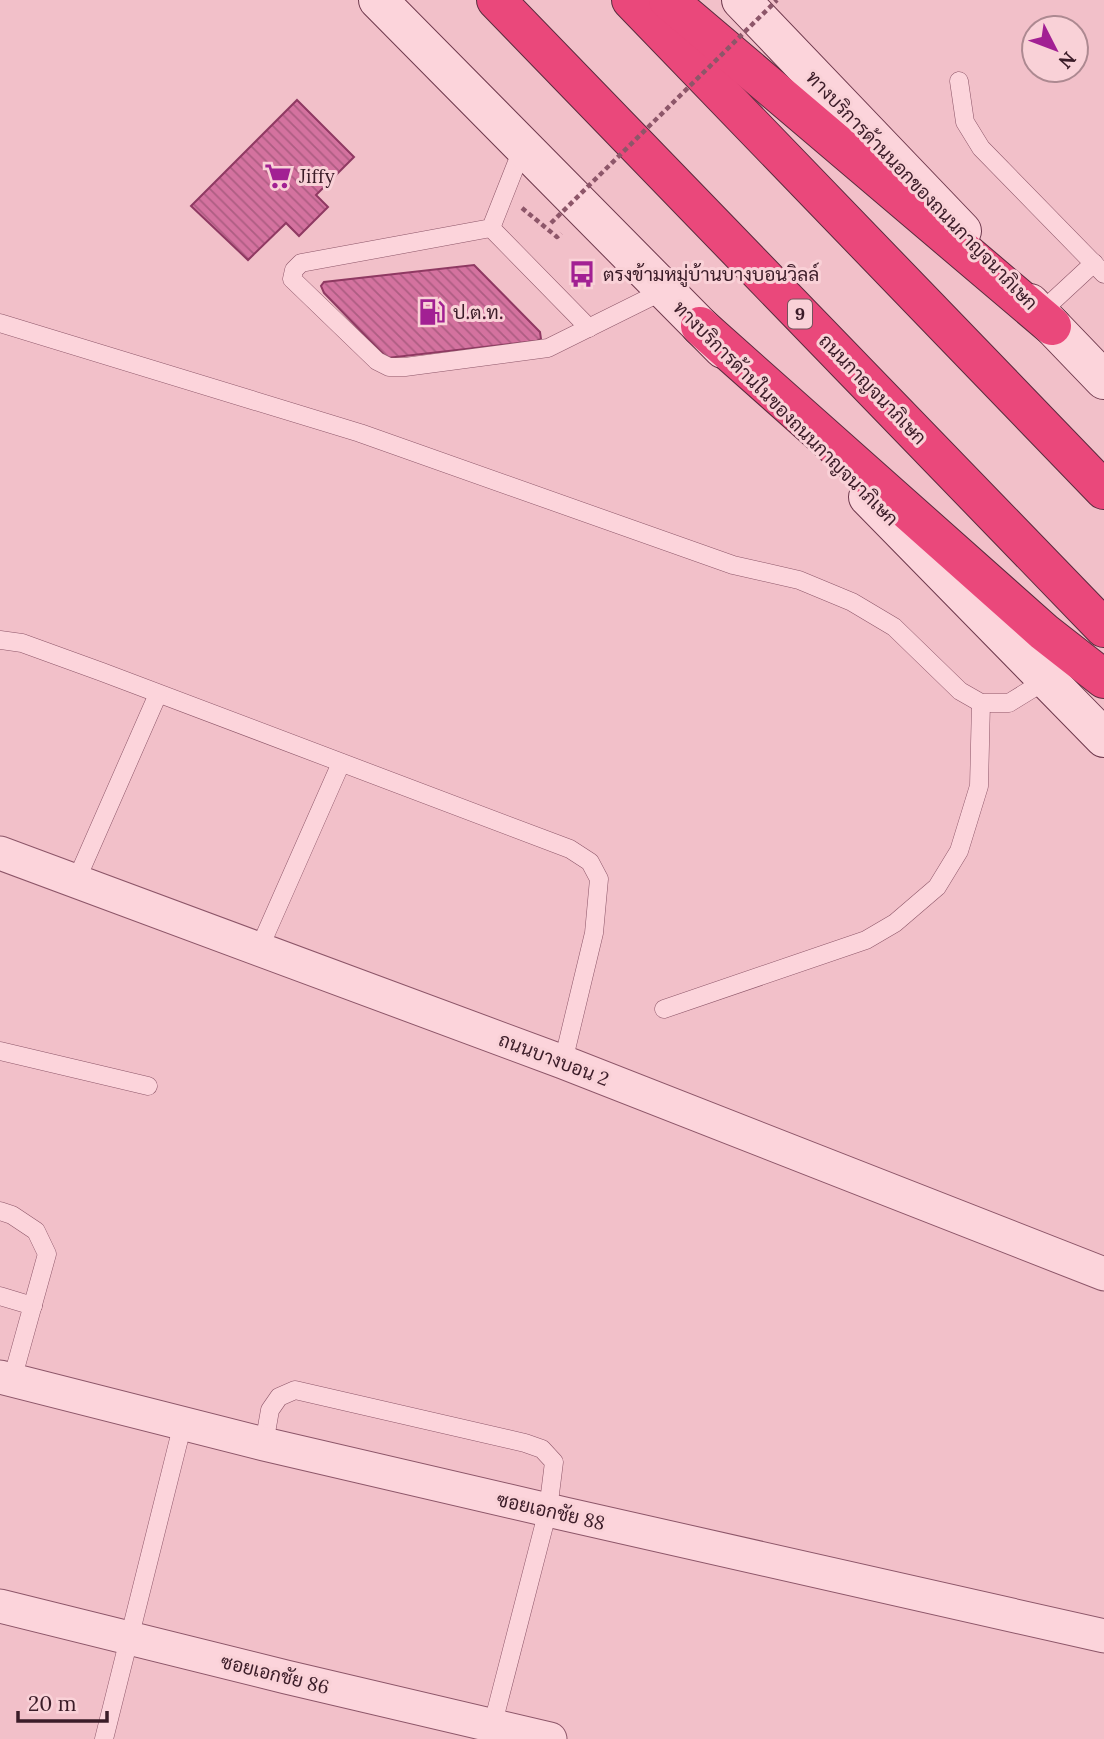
<svg xmlns="http://www.w3.org/2000/svg" width="1104" height="1739" font-family="Lora,Sarabun,serif">
  <defs>
    <pattern id="building-back-hatch" width="6" height="6" patternUnits="userSpaceOnUse" patternTransform="scale(1.75)"><rect width="6" height="6" fill="#d4729f"/><path d="M-1 5l2 2M0 0l6 6M5-1l2 2" fill="none" stroke="#ad5d82"/></pattern>
  </defs>
  <rect width="100%" height="100%" fill="#f2c0c9"/>
  <g fill="url(#building-back-hatch)" stroke="#8f3962" stroke-width="2">
    <path d="M297 100 354 157 316 195 328 207 299 236 286 223 248 260 191 206Z"/>
    <path d="M474 265 540 332 541 339 537 341 387 358 324 293 321 286 324 282Z"/>
  </g>
  <g fill="none" stroke-linecap="round" stroke-linejoin="round">
    <defs>
      <g id="lane">
        <path d="M959 81 965 122 981 148 1104 274"/>
        <path d="M523 147 491 228 301 263 294 270 292 279 377 361 389 367H405L548 348 665 290"/>
        <path d="M491 228 589 328"/>
        <path d="M1040 313 1094 263"/>
        <path d="M0 323 360 433 733 565 799 580 852 602 894 627 960 691 981 703H1009L1048 679"/>
        <path d="M0 640 22 643 102 672 570 849 590 862 599 879 594 933 563 1062"/>
        <path d="M76 881 158 694"/>
        <path d="M259 949 341 763"/>
        <path d="M664 1009 866 940 895 923 937 887 959 851 979 786 981 703"/>
        <path d="M0 1051 148 1086"/>
        <path d="M0 1211 12 1215 36 1231 47 1254 12 1380"/>
        <path d="M0 1296 33 1306"/>
        <path d="M264 1444 270 1410 279 1397 295 1390 525 1443 542 1449 554 1462 548 1510 491 1731"/>
        <path d="M104 1739 183 1423"/>
      </g>
      <g id="street">
        <path d="M0 853 563 1062 1104 1274"/>
        <path d="M0 1377 264 1444 565 1514 1104 1636"/>
        <path d="M0 1606 286 1677 550 1739"/>
      </g>
      <g id="secondary">
        <path d="M378 0 723 349"/>
        <path d="M741 0 962 231"/>
        <path d="M1030 303 1104 380"/>
        <path d="M868 497 1104 738"/>
      </g>
      <g id="highway">
        <path d="M496 0 1104 628"/>
        <path d="M631 0 1104 490"/>
        <path d="M668 0 1052 326"/>
        <path d="M700 326 1044 632 1104 679"/>
      </g>
    </defs>
    <use href="#lane" stroke="#8d5669" stroke-width="19"/>
    <use href="#street" stroke="#8d5669" stroke-width="35"/>
    <use href="#secondary" stroke="#6f394d" stroke-width="40"/>
    <use href="#highway" stroke="#5a2b3e" stroke-width="40"/>
    <path stroke="#8d5669" stroke-width="4.5" stroke-dasharray="5 3.5" stroke-linecap="butt" d="M522 208 557 237 561 233"/>
    <use href="#lane" stroke="#fcd4db" stroke-width="18"/>
    <use href="#street" stroke="#fcd4db" stroke-width="33"/>
    <use href="#secondary" stroke="#fcd4db" stroke-width="38"/>
    <use href="#highway" stroke="#ea487b" stroke-width="38"/>
    <path stroke="#8d5669" stroke-width="4.5" stroke-dasharray="5 3.5" stroke-linecap="butt" d="M551 223 777 0"/>
  </g>
  <defs>
    <symbol id="supermarket-bare" viewBox="-9 -9 18 18"><path d="M-6-5.5h2.5l.6 2H6L4.5 2H-2.5L-4.4-4H-6ZM-1.5 3.2a1.3 1.3 0 1 0 .1 0ZM3 3.2a1.3 1.3 0 1 0 .1 0Z" fill="#a22093" stroke="#f9d1d7" stroke-width="2.5" paint-order="stroke"/></symbol>
    <symbol id="bus-bare" viewBox="-9 -9 18 18"><path d="M-5-6H5V4H4V6H2V4H-2V6H-4V4H-5ZM-3.5-4V0h7V-4ZM-3.5 1.2v1.5H-2V1.2ZM2 1.2v1.5H3.5V1.2Z" fill="#a22093" stroke="#f9d1d7" stroke-width="2.5" paint-order="stroke"/></symbol>
    <symbol id="fuel-bare" viewBox="-9 -9 18 18"><path d="M-5.5-6h7V0h2V4h1.3V-2.5L3-4.5l.8-.8L6-3V5H2.5V1h-1V6h-7ZM-4.2-4.7v3.2H.2V-4.7Z" fill="#a22093" stroke="#f9d1d7" stroke-width="2.5" paint-order="stroke"/></symbol>
  </defs>
  <g fill-rule="evenodd">
    <use href="#supermarket-bare" x="259" y="157" width="38" height="38"/>
    <use href="#bus-bare" x="563" y="255" width="38" height="38"/>
    <use href="#fuel-bare" x="413" y="293" width="38" height="38"/>
  </g>
  <g text-anchor="middle" stroke-width="6" stroke-linejoin="round" paint-order="stroke">
    <rect fill="#f9d1d7" stroke="#74525c" stroke-width="2" x="788" y="299.5" width="24" height="29" rx="5"/>
    <g font-size="18" font-weight="bold" fill="#3b1c28">
      <text x="800" y="320">9</text>
    </g>
    <g font-size="19" fill="#3b1c28" stroke="#f9d1d7" text-anchor="start">
      <text x="299" y="183">Jiffy</text>
      <text x="603" y="281">ตรงข้ามหมู่บ้านบางบอนวิลล์</text>
      <text x="453" y="319">ป.ต.ท.</text>
    </g>
    <g font-size="19" fill="#3b1c28" stroke="#f9d1d7">
      <text transform="translate(922 190) rotate(46)" y="7">ทางบริการด้านนอกของถนนกาญจนาภิเษก</text>
      <text transform="translate(873 389) rotate(46)" y="7">ถนนกาญจนาภิเษก</text>
      <text transform="translate(786 413) rotate(45)" y="7">ทางบริการด้านในของถนนกาญจนาภิเษก</text>
      <text transform="translate(554 1059) rotate(21)" y="7">ถนนบางบอน 2</text>
      <text transform="translate(551 1511) rotate(13)" y="7">ซอยเอกชัย 88</text>
      <text transform="translate(275 1674) rotate(14)" y="7">ซอยเอกชัย 86</text>
    </g>
  </g>
  <g transform="translate(1055 49) rotate(132)"><circle r="33" fill="#f9d1d7" stroke="#ad8991" stroke-width="2"/>
  <path d="M0-5L12 26L0 18L-12 26Z" fill="#a22093"/>
  <text y="-10" font-size="19" font-weight="bold" text-anchor="middle" fill="#3b1c28">N</text>
  </g>
  <path d="M18 1711v10h89v-10" fill="none" stroke="#3b1c28" stroke-width="3.5"/>
  <text x="28" y="1711" font-size="21" fill="#3b1c28" stroke="#f9d1d7" stroke-width="5" paint-order="stroke">20 m</text>
</svg>
